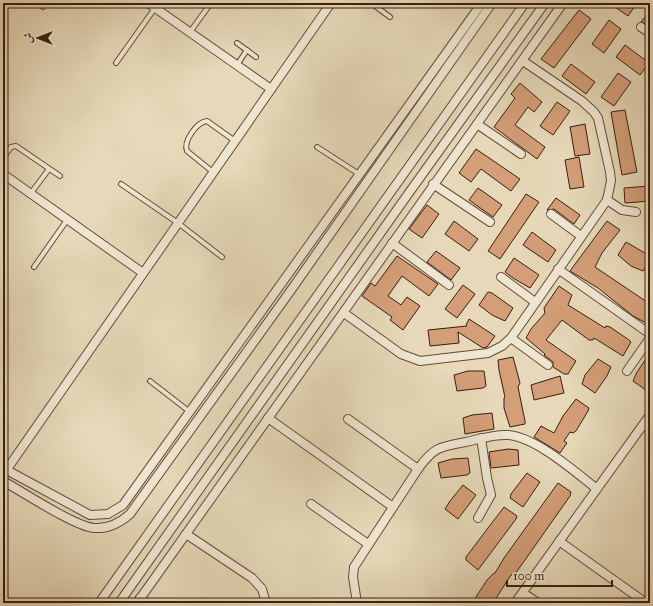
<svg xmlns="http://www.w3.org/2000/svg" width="653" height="606" font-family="'IM FELL Great Primer',Amiri,serif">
  <rect width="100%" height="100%" fill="#e6d8b8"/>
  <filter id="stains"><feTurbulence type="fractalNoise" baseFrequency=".005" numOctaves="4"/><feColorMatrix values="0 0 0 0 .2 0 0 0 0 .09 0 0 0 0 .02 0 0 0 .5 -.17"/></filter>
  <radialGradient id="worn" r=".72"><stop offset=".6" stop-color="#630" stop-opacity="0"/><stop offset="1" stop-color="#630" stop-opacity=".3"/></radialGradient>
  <g fill="#d39e78" stroke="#3a1e0e">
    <path d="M618 3H637L628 16 615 7Z"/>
    <path d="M579 10 591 19 554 68 541 59Z"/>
    <path d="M650 11V26L641 22Z"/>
    <path d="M609 20 621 29 604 53 592 44Z"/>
    <path d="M625 45 649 63 640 75 616 57Z"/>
    <path d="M571 64 595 82 586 94 562 76Z"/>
    <path d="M618 73 631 82 614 106 601 97Z"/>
    <path d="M520 83 542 102 534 112 528 107 515 125 545 147 537 159 494 127 515 98 511 94Z"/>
    <path d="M557 102 570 111 553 135 540 126Z"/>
    <path d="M625 110 637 172 622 175 611 112Z"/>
    <path d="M585 124 590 154 575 156 570 127Z"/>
    <path d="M476 149 520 179 511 191 481 169 471 182 459 173Z"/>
    <path d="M579 157 584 187 570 189 565 160Z"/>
    <path d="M650 186V201L625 203 624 188Z"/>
    <path d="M478 188 502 205 493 217 469 200Z"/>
    <path d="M526 194 539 202 500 259 488 251Z"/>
    <path d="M556 198 580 215 574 224 554 209 547 210Z"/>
    <path d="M427 205 439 214 422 238 409 229Z"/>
    <path d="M454 221 478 239 469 251 445 234Z"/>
    <path d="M607 221 620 230 602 253 595 267 650 304V325L633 316 598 288 570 271Z"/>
    <path d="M532 232 556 250 548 262 523 245Z"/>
    <path d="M626 242 650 256V260L643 271 631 266 618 255Z"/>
    <path d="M436 251 460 268 451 280 427 262Z"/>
    <path d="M397 256 438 284 429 296 402 276 388 296 401 305 407 297 420 306 403 330 390 320 392 317 362 296 371 283 375 286Z"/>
    <path d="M514 258 539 275 530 288 513 278 505 272Z"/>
    <path d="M463 285 475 294 457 318 445 309Z"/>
    <path d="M559 286 572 295 568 305 605 328 606 326 610 327 629 340 631 342 623 356 594 338 593 340H589L562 320 546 340 576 361 568 374H564L553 367V362L544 355 545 354 526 338 531 329 545 313 544 308Z"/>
    <path d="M488 292 492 293 513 308 505 321 492 315 479 305Z"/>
    <path d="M469 319 495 336 487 347 483 348 458 332 459 343 430 346 428 330 467 326 466 325Z"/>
    <path d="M650 353V388L648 387 646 390 633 381 637 372Z"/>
    <path d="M513 357 520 383 518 387 525 421V424L510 427 504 408V398L505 397 499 370 498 360Z"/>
    <path d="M598 359 611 367 607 376 595 393 582 384 585 375Z"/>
    <path d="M468 371H484L486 386 483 388 457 391 454 375Z"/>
    <path d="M560 376 564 393 534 400 531 385Z"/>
    <path d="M576 399 589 408 588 411 576 431 573 433 570 432 564 441 567 443 560 453 534 437 541 426 554 433 563 416Z"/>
    <path d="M492 413 494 429 465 434 463 418 472 415Z"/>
    <path d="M508 449 518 450 519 465 491 468 489 452Z"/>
    <path d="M468 458 470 473 467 475 441 478 438 463 452 459Z"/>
    <path d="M527 473 540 482 523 507 510 498 511 494Z"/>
    <path d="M558 483 571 492 570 496 525 560 515 574 511 575 493 603H472L487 580 494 573H495L504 558Z"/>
    <path d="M463 485 476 495 458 519 445 509 450 501Z"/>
    <path d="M504 507 517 516 516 519 478 570 466 560V557Z"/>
  </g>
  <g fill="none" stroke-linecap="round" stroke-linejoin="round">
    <defs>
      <g id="service">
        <path d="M371 3 390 17"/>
        <path d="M43 7 46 3"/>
        <path d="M190 32 211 3"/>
        <path d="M237 43 256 57"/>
        <path d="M116 63 155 8"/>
        <path d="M237 65 247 50"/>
        <path d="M317 147 359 174"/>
        <path d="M3 158 11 147 16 146 60 176"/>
        <path d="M213 172 187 151C183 141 197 122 207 121L235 141"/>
        <path d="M121 184 178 223 222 257"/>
        <path d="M31 193 49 169"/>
        <path d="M34 267 67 220"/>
        <path d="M150 381 190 412"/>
      </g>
      <g id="minor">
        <path d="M148 3 271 89"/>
        <path d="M641 27 650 33"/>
        <path d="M477 124 521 154"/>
        <path d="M3 174 143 273"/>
        <path d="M433 184 490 222"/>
        <path d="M607 200 622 210 636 212"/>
        <path d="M551 214 581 236"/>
        <path d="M392 243 449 285"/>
        <path d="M558 269 650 334"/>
        <path d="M501 277 535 302"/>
        <path d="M344 313 401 354 420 361 488 353 502 346 511 338 607 200 611 181 610 172 598 118 594 112 582 101 523 61"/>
        <path d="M511 338 548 365"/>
        <path d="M627 371 650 338"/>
        <path d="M268 418 393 507"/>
        <path d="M348 419 418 469"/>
        <path d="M3 468 90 515 108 514 123 505 482 3"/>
        <path d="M3 475 331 3"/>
        <path d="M3 481C23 492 74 526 94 528 108 529 120 523 130 514L289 293 492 3"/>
        <path d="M311 504 368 544"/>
        <path d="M478 518 491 495 487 478 481 438"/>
        <path d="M186 534 252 578 262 589 266 603"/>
        <path d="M559 541 646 603"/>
        <path d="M523 593 538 603"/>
        <path d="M140 598 147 603"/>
        <path d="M99 603 525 3"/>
        <path d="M119 603 406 197 545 3"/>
        <path d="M137 603 563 3"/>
        <path d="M357 603 353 577 354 567 418 469C434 447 439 447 466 442 480 439 494 434 508 435 536 437 575 472 597 489"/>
        <path d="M515 603 650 415"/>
      </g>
    </defs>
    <use href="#service" stroke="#654c38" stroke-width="6"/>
    <use href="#minor" stroke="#654c38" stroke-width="10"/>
    <use href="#service" stroke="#efe6d1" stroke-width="4"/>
    <use href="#minor" stroke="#efe6d1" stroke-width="8"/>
  </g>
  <rect width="653" height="606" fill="none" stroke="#e6d8b8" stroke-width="16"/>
  <rect x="4" y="4" width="645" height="598" fill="none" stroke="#3a1e0e" stroke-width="2"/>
  <rect x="8" y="8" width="637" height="590" fill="none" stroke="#3a1e0e"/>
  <g transform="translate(38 38) rotate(270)" stroke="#efe6d1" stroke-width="3" paint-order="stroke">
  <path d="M0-3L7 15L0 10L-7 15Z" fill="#3a1e0e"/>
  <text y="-6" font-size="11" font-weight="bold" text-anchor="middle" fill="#3a1e0e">ش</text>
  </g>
  <path d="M507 580v6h105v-6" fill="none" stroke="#3a1e0e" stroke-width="2"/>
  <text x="513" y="580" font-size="12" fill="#3a1e0e" stroke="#efe6d1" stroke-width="3" paint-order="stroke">100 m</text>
  <rect width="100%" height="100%" filter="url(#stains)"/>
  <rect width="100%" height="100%" fill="url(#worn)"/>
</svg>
